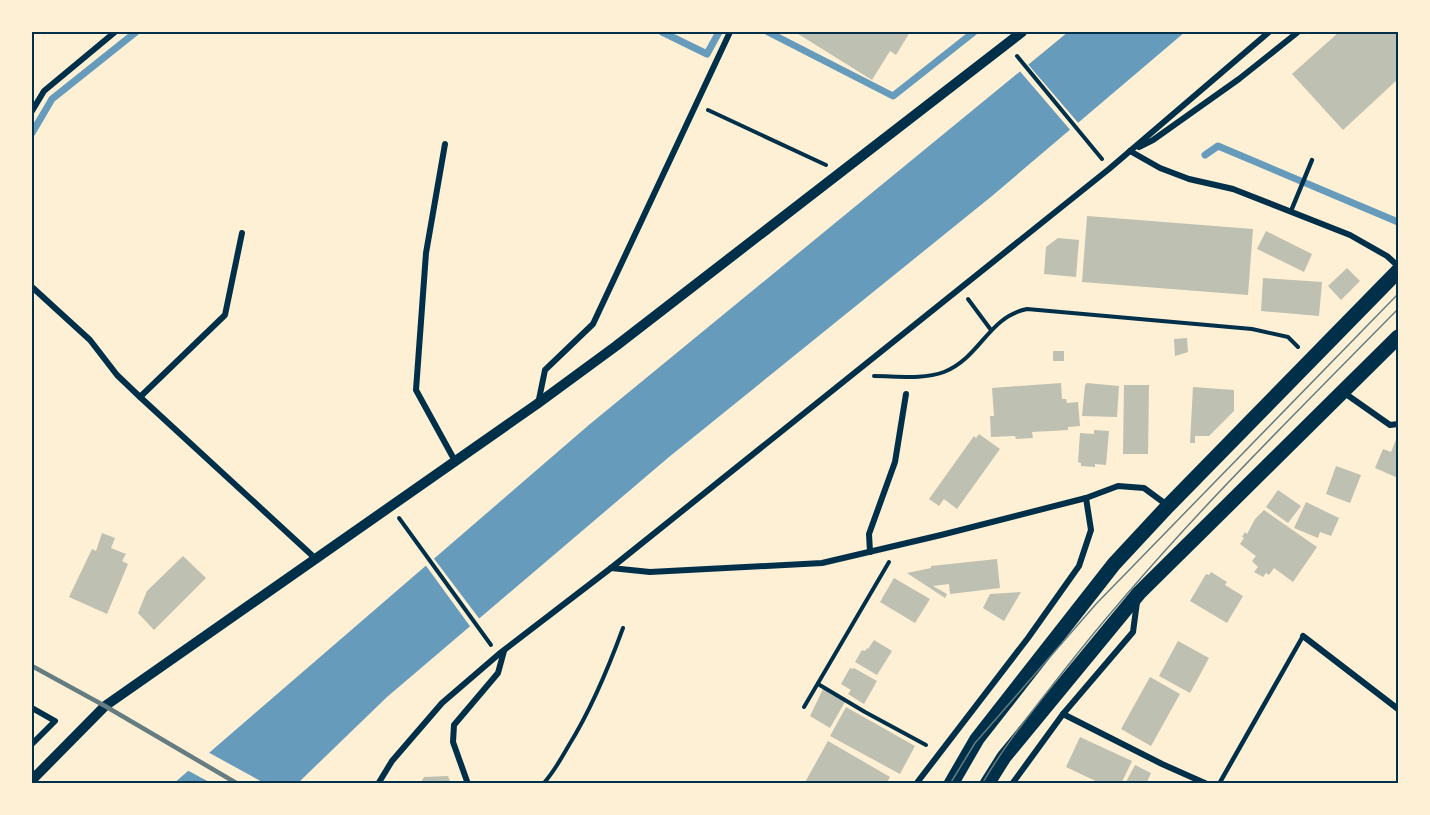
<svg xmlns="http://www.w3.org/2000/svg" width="1430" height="815" font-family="Montserrat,sans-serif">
  <rect width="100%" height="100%" fill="#fdf0d5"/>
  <path fill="#669bbc" d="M1068 32H1185L992 196 669 457 387 697 298 783 173 784 590 424Z"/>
  <g fill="#fdf0d5">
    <path d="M1026 62 1080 125 1072 132 1018 69Z"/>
    <path d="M432 556 481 621 472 629 424 563Z"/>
    <path d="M206 751 264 783H211L185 769Z"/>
  </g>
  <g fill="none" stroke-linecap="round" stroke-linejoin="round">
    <g stroke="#669bbc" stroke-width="7">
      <path d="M662 32 707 54 719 32"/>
      <path d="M768 32 893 96 974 32"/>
      <path d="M32 133 52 99 136 32"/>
      <path d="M1205 155 1218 146 1398 222"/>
    </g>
  </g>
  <g fill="#bec0b2">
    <path d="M795 32H910L896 55 890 51 872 80Z"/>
    <path d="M1339 32H1398V79L1343 130 1292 74Z"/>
    <path d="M1087 216 1253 229 1248 295 1082 282Z"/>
    <path d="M1266 231 1312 254 1304 272 1257 249Z"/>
    <path d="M1058 238 1079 240 1076 277 1044 274 1046 247Z"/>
    <path d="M1347 268 1360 281 1341 300 1328 286Z"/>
    <path d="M1263 278 1322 282 1319 316 1261 311Z"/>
    <path d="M1187 338 1188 352 1175 356 1174 339Z"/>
    <rect x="1053" y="351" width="11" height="10"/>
    <path d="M1061 383 1062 399H1066L1067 403 1078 402 1080 426 1068 427V430L1032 432 1033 438 1016 439 1015 436 991 437 990 416H994L992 388Z"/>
    <path d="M1087 383 1119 386 1117 417 1082 416 1085 385Z"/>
    <path d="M1124 385H1149L1148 454H1123Z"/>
    <path d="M1193 387 1234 390V411L1209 436H1195V443H1190Z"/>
    <path d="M1094 430 1109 431 1106 465 1095 464V467L1081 466V463L1078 462 1080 433 1094 434Z"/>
    <path d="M979 434 1000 449 957 509 944 499 939 506 929 499 974 436 976 438Z"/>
    <path d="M1398 435V478L1375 468 1383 449 1391 452Z"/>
    <path d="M1336 466 1361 475 1350 503 1326 494Z"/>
    <path d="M1278 490 1301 506 1288 523 1266 507Z"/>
    <path d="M1306 502 1339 518 1331 536 1320 532 1318 538 1294 528Z"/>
    <path d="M1264 510 1317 547 1293 582 1274 568 1269 575 1266 573 1263 577 1254 572 1258 567 1252 561 1256 556 1240 544 1244 538 1242 537 1245 532 1247 534 1255 519Z"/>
    <path d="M102 533 115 538 111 548 126 554 122 561 128 564 107 614 69 597 92 549 96 551Z"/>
    <path d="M183 556 206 578 154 630 138 613 147 591Z"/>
    <path d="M997 559 1000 588 950 594 949 584 933 586 947 594 945 598 907 573 931 568V566Z"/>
    <path d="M1211 572 1227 582 1225 585 1243 596 1227 623 1190 601 1206 574 1209 575Z"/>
    <path d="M894 578 930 599 915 623 880 602Z"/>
    <path d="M1021 592 1004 621 983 608 990 594Z"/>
    <path d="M874 640 892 651 877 675 855 662 862 650 865 651 867 648 868 649Z"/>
    <path d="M1178 641 1209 658 1190 693 1159 676Z"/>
    <path d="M850 668 853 669 854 668 877 681 864 704 848 694 851 690 841 684Z"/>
    <path d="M1150 677 1180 694 1151 746 1121 729Z"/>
    <path d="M823 689 845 702 830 728 810 716Z"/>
    <path d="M846 707 915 746 900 774 830 736Z"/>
    <path d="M1080 737 1132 761 1121 784H1102L1066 767Z"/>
    <path d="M828 741 890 777 886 784H804Z"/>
    <path d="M1135 765 1151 773 1146 784 1126 782Z"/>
    <path d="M448 776 451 784H420L424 777Z"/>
  </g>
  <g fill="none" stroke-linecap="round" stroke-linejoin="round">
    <g stroke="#003049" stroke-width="4">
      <path d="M1017 56 1102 159"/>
      <path d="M708 110 826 165"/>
      <path d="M968 299 991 330"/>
      <path d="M874 376C896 376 923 380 944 372 981 357 988 317 1027 309L1252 329 1288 337 1298 347"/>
      <path d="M399 518 491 645"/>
      <path d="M818 684 865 712 926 745"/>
      <path d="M804 707 889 562"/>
      <path d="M543 784C554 772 561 759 569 745 592 708 608 669 623 628"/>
    </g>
    <g stroke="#003049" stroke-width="4.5">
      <path d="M1291 211 1312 160"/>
      <path d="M1219 784 1303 636"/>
    </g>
    <g stroke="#003049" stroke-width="6">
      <path d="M32 111 44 91 115 32"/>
      <path d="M445 144 426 253 416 390 455 461"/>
      <path d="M1139 147 1153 140 1239 79 1298 32"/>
      <path d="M1130 151 1160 168 1189 179 1233 189 1350 235 1387 256 1398 266"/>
      <path d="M32 287 90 340 117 375 140 397 316 559"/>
      <path d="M1343 392 1390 425 1398 424"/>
      <path d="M140 397 225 315 242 233"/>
      <path d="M538 404 545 370 593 324 730 32"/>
      <path d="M870 552 869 534 895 462 906 394"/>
      <path d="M611 568 650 572 822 563 941 535 1086 498 1118 486 1144 488 1167 505"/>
      <path d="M1303 636 1398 709"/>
      <path d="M32 708 55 721 32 744"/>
      <path d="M1063 714 1162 764 1207 784"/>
      <path d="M378 784 392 761 442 703 499 654 611 568 1109 169 1269 32"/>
      <path d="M468 784 453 742 454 725 498 673 504 651"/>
      <path d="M916 784 1028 638 1079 566 1091 530 1086 498"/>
      <path d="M1012 784 1063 714 1133 632 1137 602"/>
    </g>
    <path stroke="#003049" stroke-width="10" d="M32 780 105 706 537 404 616 346 1022 32"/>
    <g stroke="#003049" stroke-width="15">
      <path d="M951 784 977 739 1114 564 1168 506 1398 271"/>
      <path d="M987 784 1004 757 1139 593 1398 337"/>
    </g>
    <g stroke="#657d81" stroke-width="1.5">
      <path d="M950 784 975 743 1096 604 1398 294"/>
      <path d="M982 784C1005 744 1034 709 1062 673 1164 542 1282 427 1398 309"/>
    </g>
    <path stroke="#657d81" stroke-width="4.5" d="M32 666 105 706 238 784"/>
  </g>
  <rect width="1430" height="815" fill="none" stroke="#fdf0d5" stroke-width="66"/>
  <rect x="33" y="33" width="1364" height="749" fill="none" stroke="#003049" stroke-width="2"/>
</svg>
